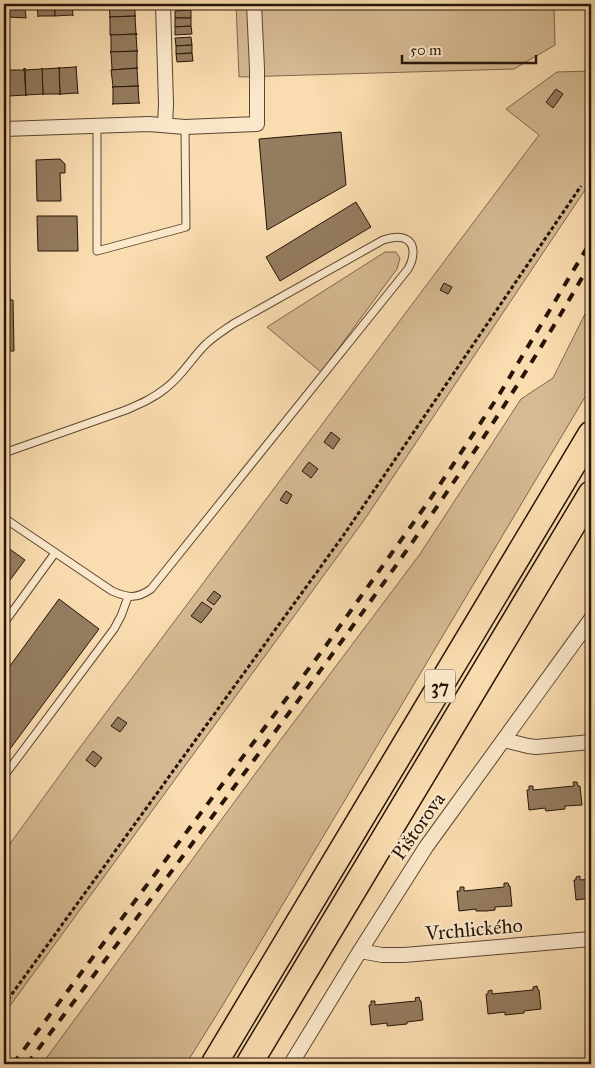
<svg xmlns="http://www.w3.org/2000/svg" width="595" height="1068" font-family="'IM FELL Great Primer',serif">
  <rect width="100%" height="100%" fill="#f9dcaf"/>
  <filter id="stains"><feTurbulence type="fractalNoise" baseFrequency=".004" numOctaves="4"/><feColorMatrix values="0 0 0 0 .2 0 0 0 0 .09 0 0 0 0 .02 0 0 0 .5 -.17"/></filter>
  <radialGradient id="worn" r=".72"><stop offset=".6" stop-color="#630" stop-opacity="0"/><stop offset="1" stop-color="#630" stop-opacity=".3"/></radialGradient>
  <g fill="#d5ba93" stroke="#7e674e">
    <path d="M236 4H554L555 45 514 69 239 77Z"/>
    <path d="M591 71V181L367 516 4 1014V852L78 750 539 135 506 109 557 72Z"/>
    <path d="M385 252H396L400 258 397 269 321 372 267 327Z"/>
    <path d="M591 302V387L224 1003 186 1064H42L255 774 420 554 521 399 553 378Z"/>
  </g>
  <g fill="#947c5f" stroke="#261408">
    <path d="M4 4H8V18L4 17Z"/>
    <path d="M8 4H25L26 18 9 17 8 18Z"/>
    <path d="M37 4H55V16H39L38 17Z"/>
    <path d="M55 4H72L73 16 72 15 55 16Z"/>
    <path d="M109 4H135V16H136L109 17H110Z"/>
    <path d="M191 10V18H175V11Z"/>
    <path d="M136 16 135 17 136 33 137 34 110 35V18L109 17Z"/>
    <path d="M175 18H191V26L175 27Z"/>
    <path d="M191 26 192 34 175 35V27Z"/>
    <path d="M136 34 137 50 138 51 110 52H111V35H110L137 34V35Z"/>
    <path d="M191 37 192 45 176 46 175 38Z"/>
    <path d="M192 45V53L176 54V46Z"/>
    <path d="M138 51 137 52V68H138L111 70 112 69 111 53 110 52Z"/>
    <path d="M192 53 193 61 177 62 176 54Z"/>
    <path d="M76 66 78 94 77 93 61 94 60 95 59 67 60 68 76 67Z"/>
    <path d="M59 67 60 95V94H44L43 95 42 68 43 69 59 68Z"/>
    <path d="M24 68 26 96 25 95 9 96 8 97 7 69 8 70H24Z"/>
    <path d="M25 68V70L41 69 42 68 43 95 42 94 26 95V96L25 69Z"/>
    <path d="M138 68 137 69 138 85 139 86 112 87 113 86 111 70Z"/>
    <path d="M6 69H7L8 97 4 96V70Z"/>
    <path d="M139 86 138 87 139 103H140L112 104H113V88L112 87Z"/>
    <path d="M556 89 563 94 553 108 546 102Z"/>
    <path d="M341 132 346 185 267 230 259 139Z"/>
    <path d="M4 158H8L10 300H13L14 351H4Z"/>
    <path d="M60 159 65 164V173H60L61 201H37L36 160Z"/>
    <path d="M356 202 371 227 280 281 266 257Z"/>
    <path d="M37 216H77L78 251H38Z"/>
    <path d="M444 283 452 287 448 294 440 290Z"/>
    <path d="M331 432 340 439 333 449 324 442Z"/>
    <path d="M309 462 318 469 311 478 302 471Z"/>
    <path d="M286 491 292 495 287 504 280 500Z"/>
    <path d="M4 545 25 560 10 580 4 576Z"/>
    <path d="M214 591 221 596 214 605 207 600Z"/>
    <path d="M59 599 99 629 4 757V674Z"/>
    <path d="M202 602 212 609 201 623 191 616Z"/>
    <path d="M118 717 127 723 120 732 111 726Z"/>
    <path d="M93 751 102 758 95 767 86 760Z"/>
    <path d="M573 782H577L578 786H580L582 805 565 806V809L546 811 545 808 529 810 527 790H529V786H533V790L574 786Z"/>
    <path d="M580 876V880L591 879V898L576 900 574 880H576V877Z"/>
    <path d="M504 883H508L509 886H510L512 906 495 907V910L486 911H476V909L459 911 457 891H460V887H464V891L504 887Z"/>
    <path d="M537 986 538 990H539L541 1009 524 1011V1013L505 1015V1012L488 1014 486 994H488V991L492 990V994L533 990V987Z"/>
    <path d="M419 997 420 1001H421L423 1020 407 1022V1024L387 1026V1023L371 1025 369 1005H371V1001H375V1005L416 1001 415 998Z"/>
  </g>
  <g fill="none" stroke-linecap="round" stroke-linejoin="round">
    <defs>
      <g id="lane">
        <path d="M97 125V251L186 227 185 127"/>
        <path d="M4 453 126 410C140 404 154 398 166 388 182 376 191 359 205 345 213 337 223 331 233 324L383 240C389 238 396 236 403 238 417 242 414 259 408 269L151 589C137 599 128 598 112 591L4 518"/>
        <path d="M4 623 55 553"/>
        <path d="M4 776 114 629 121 616 128 597"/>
      </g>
      <g id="street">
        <path d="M163 4 166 104 165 125"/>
        <path d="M4 129 149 124 185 127 257 124V69L254 4"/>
        <path d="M504 740 528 746 536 747 591 742"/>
        <path d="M360 951 382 955H404L591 939"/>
        <path d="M291 1064 360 951 426 847 591 619"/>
      </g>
      <g id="highway">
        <path d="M214 1064 591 434"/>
        <path d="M249 1064 591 494"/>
      </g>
    </defs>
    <use href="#lane" stroke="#5b4632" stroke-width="9"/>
    <use href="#street" stroke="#5b4632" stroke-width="16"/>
    <use href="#highway" stroke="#261408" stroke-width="28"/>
    <path stroke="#261408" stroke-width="3" stroke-dasharray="4 2.5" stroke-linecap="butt" d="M4 1005 343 536 581 186"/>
    <use href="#lane" stroke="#fbe8cb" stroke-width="7"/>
    <use href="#street" stroke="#fbe8cb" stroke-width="14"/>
    <use href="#highway" stroke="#f9dcaf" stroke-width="25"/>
    <g stroke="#261408" stroke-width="4" stroke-dasharray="9 9" stroke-linecap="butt">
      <path d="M13 1064 325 647 431 498 499 395 591 241"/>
      <path d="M27 1064C103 963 179 862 254 760 374 599 492 437 591 262"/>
    </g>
  </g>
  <g text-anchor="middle" stroke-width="4.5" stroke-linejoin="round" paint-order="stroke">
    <rect fill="#fbe8cb" stroke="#665442" stroke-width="1" x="425" y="669.5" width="30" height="33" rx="4"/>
    <g font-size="19" font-weight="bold" fill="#261408">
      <text x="440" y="693">37</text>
    </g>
    <g font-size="20" fill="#261408" stroke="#fbe8cb">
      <text transform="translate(418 826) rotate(-55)" y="7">Pištorova</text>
      <text transform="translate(474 929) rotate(-5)" y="7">Vrchlického</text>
    </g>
  </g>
  <rect width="595" height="1068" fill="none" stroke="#f9dcaf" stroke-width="20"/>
  <rect x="5" y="5" width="585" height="1058" fill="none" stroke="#261408" stroke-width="2.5"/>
  <rect x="10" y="10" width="575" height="1048" fill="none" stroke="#261408"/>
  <path d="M402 55v8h134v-8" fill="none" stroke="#261408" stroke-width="2.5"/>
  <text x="410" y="55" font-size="15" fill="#261408" stroke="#fbe8cb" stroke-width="4" paint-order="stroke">50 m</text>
  <rect width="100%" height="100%" filter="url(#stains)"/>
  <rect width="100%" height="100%" fill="url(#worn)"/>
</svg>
